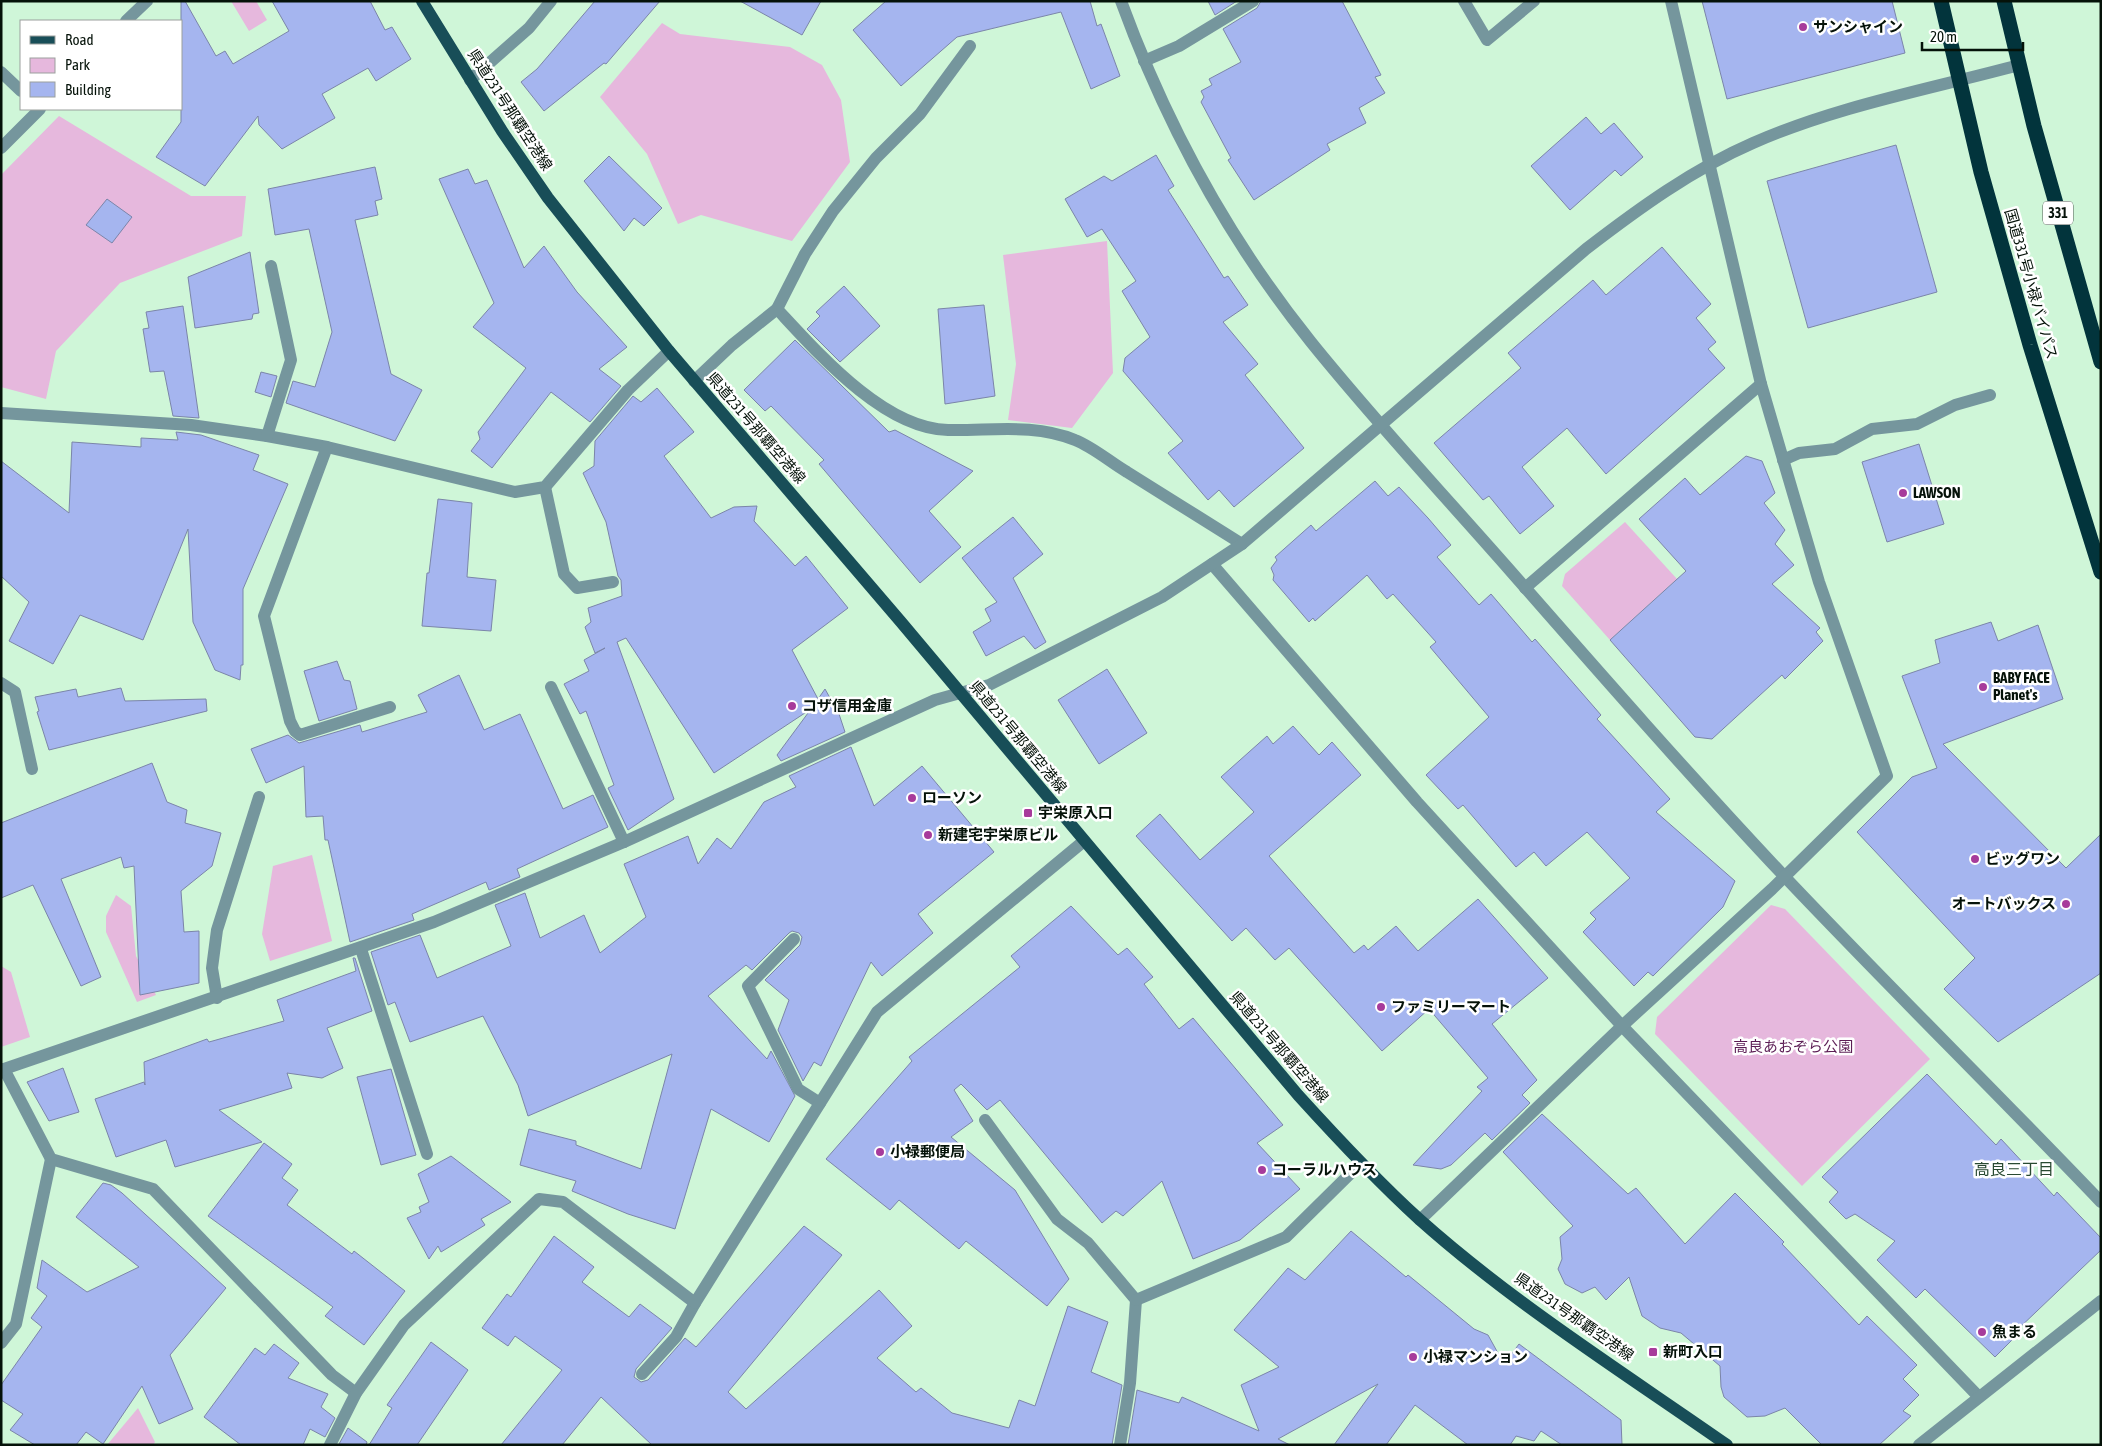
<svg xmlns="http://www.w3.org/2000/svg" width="2102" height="1446" font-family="'Asap Condensed','Noto Sans JP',sans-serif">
  <rect width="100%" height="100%" fill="#cff6d8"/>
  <g fill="#e6b8dd">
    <path d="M231 1H256L267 20 249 31Z"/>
    <path d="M662 23 680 34 790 47 822 65 841 100 850 162 792 241 701 215 678 224 647 154 600 97Z"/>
    <path d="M59 116 191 196H246L242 236 120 283 56 351 46 399 1 387V175Z"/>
    <path d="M1107 241 1113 373 1072 428 1008 420 1016 364 1003 255Z"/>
    <path d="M1625 522 1677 579 1610 640 1562 586 1565 574Z"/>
    <path d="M312 855 332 941 270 961 262 934 273 866Z"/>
    <path d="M116 895 131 906 136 956 156 995 137 1002 106 932V916Z"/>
    <path d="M1771 905 1785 909 1930 1059 1802 1186 1655 1034 1657 1017Z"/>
    <path d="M1 966 11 972 30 1037 1 1047Z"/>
    <path d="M138 1408 155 1442 153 1445H107Z"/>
  </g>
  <g fill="#a5b5ef" stroke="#7b85a9">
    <path d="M181 1H185L216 56 225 51 233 64 289 31 272 1H370L385 30 392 27 411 59 376 81 368 68 322 94 335 118 282 149 259 125 258 116 205 186 156 157 181 122Z"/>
    <path d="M595 1H660L606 64 604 63 544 111 521 82 537 69Z"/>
    <path d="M740 1H821L802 35Z"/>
    <path d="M886 1H1090L1097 26 1101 24 1120 76 1091 89 1061 12 957 37 901 86 853 30Z"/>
    <path d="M1208 1H1237L1215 15Z"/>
    <path d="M1261 1H1342L1381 75 1375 77 1385 93 1359 108 1366 123 1327 144 1330 150 1254 200 1228 160 1231 158 1201 102 1204 97 1201 91 1212 85 1209 79 1241 62 1223 29 1257 8Z"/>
    <path d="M1702 1H1892L1905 53 1727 99Z"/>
    <path d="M1586 117 1601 134 1614 123 1643 157 1621 176 1615 170 1570 210 1531 166Z"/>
    <path d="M1896 145 1937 292 1808 328 1767 181Z"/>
    <path d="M1156 155 1174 186 1168 190 1224 278 1228 276 1248 305 1223 322 1258 364 1245 375 1304 448 1234 507 1219 490 1208 500 1168 453 1183 441 1123 371 1125 358 1150 337 1122 291 1136 281 1102 229 1087 237 1065 199 1104 176 1112 181Z"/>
    <path d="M609 156 662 208 644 226 634 218 624 231 584 181Z"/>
    <path d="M375 167 382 199 375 201 378 215 355 220 391 374 422 390 395 441 286 403 293 381 315 387 332 332 309 229 275 235 268 189Z"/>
    <path d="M468 169 475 184 487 180 524 268 544 246 577 292 627 347 599 369 621 386 590 422 551 392 492 468 471 451 480 439 478 432 526 368 473 327 494 303 439 179Z"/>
    <path d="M107 199 132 217 112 243 86 225Z"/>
    <path d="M1662 247 1711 304 1696 318 1716 342 1708 349 1725 368 1606 474 1567 428 1522 467 1554 506 1520 534 1489 496 1483 500 1434 443 1521 368 1508 353 1593 280 1606 295Z"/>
    <path d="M250 252 259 313 253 314 252 319 195 328 188 277Z"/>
    <path d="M844 286 880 326 840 362 807 329 820 316 816 312Z"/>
    <path d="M984 305 995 396 945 404 938 309Z"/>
    <path d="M183 306 199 418 173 416 164 371 150 372 143 329 149 328 146 312Z"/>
    <path d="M795 340 889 432 895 430 973 471 929 511 961 547 920 583 819 464 824 460 771 406 765 411 744 390Z"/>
    <path d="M261 372 277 376 271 397 255 392Z"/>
    <path d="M657 388 694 432 664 456 711 518 734 507 757 506 754 521 795 566 806 556 848 608 792 650 818 699 825 689 839 714 845 732 781 761 777 755 811 709 714 773 626 638 617 642 674 799 628 830 608 788 614 785 586 711 580 714 564 684 589 671 584 660 605 648 595 653 585 627 591 622 588 608 622 596 621 580 618 576 606 522 583 473 594 466 595 441 633 396 641 402Z"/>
    <path d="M176 432 201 435 259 455 253 470 288 484 243 589V665H241L240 680 215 670 193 622 188 529 143 640 80 615 53 664 9 641 29 602 1 576V461L69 513 72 442 141 447V438L178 440Z"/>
    <path d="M1919 444 1944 524 1887 542 1862 462Z"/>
    <path d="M1746 456 1762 461 1775 493 1764 503 1785 530 1775 544 1794 565 1772 584 1820 628 1816 632 1823 641 1785 679 1782 675 1712 739 1695 737 1610 640 1686 571 1639 519 1685 478 1700 495Z"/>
    <path d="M1375 481 1388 496 1399 487 1428 518 1451 545 1437 557 1479 605 1491 594 1532 642 1535 639 1601 715 1597 719 1670 799 1656 812 1735 881 1723 907 1653 976 1648 972 1634 986 1583 932 1596 919 1590 913 1630 878 1587 832 1546 866 1534 852 1516 867 1463 805 1458 809 1426 775 1489 717 1430 647 1436 642 1393 594 1387 599 1367 575 1315 621 1313 618 1309 622 1273 580 1274 575 1271 568 1277 560 1275 557 1311 525 1316 531Z"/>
    <path d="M438 499 472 503 467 577 496 580 491 631 422 626 427 573H429Z"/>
    <path d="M1013 517 1043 554 1013 578 1046 642 1035 649 1024 636 986 656 973 632 991 621 985 609 997 602 962 558Z"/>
    <path d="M1991 622 1998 641 2038 625 2063 699 1943 744 2066 868 2101 834V973L1998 1042 1944 989 1975 958 1857 832 1912 777 1937 768 1902 676 1940 663 1935 640Z"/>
    <path d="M337 661 344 680 350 681 357 709 319 721 304 671Z"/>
    <path d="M1107 669 1147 733 1099 764 1058 700Z"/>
    <path d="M459 675 484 730 520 714 563 809 593 795 608 827 517 869 520 877 489 890 486 882 412 914 414 920 350 942 328 840H325L323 816 306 817 304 766 266 783 251 749 288 735 299 743 360 725 362 732 427 712 418 695Z"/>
    <path d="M121 688 125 701 206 699 207 711 49 750 37 712 39 711 35 697 76 689 78 697Z"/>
    <path d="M1293 726 1319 755 1332 742 1361 775 1269 856 1354 953 1364 945 1368 950 1396 926 1418 951 1478 899 1548 978 1492 1024 1537 1080 1522 1095 1530 1103 1492 1140 1485 1133 1451 1165 1441 1169 1413 1165 1482 1091 1477 1087 1488 1078 1429 1009 1382 1051 1289 948 1275 960 1246 928 1232 941 1136 836 1160 814 1200 860 1254 812 1221 777 1267 736 1273 744Z"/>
    <path d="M851 747 874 806 922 766 994 852 918 914 933 933 882 976 871 962 821 1066 814 1062 803 1081 778 1030 789 1000 765 980 800 945 802 937 799 933 792 931 789 933 752 970 746 965 708 996 767 1059 771 1051 795 1096 769 1142 711 1109 675 1229 628 1214 572 1191 576 1181 520 1165 529 1129 576 1141V1145L641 1169 672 1054 528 1116 518 1085 483 1016 410 1042 395 1002 388 1005 371 952 420 935 437 978 511 946 495 905 525 893 540 938 584 915 600 953 646 917 624 864 688 836 698 864 717 838 731 849 764 802 796 787 789 776Z"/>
    <path d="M152 763 167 802 187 810 185 823 221 833 212 866 181 891 184 932 199 931V983L140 995 134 866 124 868 121 857 61 879 101 977 81 986 33 885 1 898V823Z"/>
    <path d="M1071 906 1118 955 1127 948 1153 977 1144 984 1179 1029 1193 1018 1283 1125 1257 1143 1300 1189 1240 1240 1193 1259 1162 1181 1123 1216 1116 1211 1102 1223 1000 1100 987 1110 961 1084 954 1090 973 1121 951 1137 1015 1190 1069 1279 1047 1306 966 1241 959 1249 899 1200 890 1210 826 1159 912 1061 909 1057 1020 967 1011 956Z"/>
    <path d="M353 958H355L372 1011 327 1028 343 1068 322 1078 287 1073 292 1088 219 1110 262 1142 175 1167 166 1140 116 1157 95 1099 144 1082 145 1085 144 1062 207 1039 209 1042 284 1021 277 1000 356 971Z"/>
    <path d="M63 1068 79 1112 49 1121 27 1082Z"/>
    <path d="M391 1069 416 1155 381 1165 357 1077Z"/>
    <path d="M1927 1074 1996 1145 2001 1139 2054 1196 2057 1192 2101 1238V1250L2015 1332 2018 1334 1995 1357 1925 1289 1916 1298 1877 1260 1895 1241 1855 1214 1846 1219 1829 1202 1838 1192 1822 1177Z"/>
    <path d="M1542 1114 1628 1194 1636 1188 1685 1244 1735 1193 1784 1242 1782 1244 1859 1325 1867 1316 1917 1365 1903 1379 1919 1395 1903 1411 1911 1416 1879 1445H1822L1785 1408 1765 1416 1747 1417 1724 1397 1721 1387 1720 1366 1681 1333 1660 1328 1642 1316 1629 1277 1606 1300 1595 1287 1582 1293 1565 1284 1558 1269 1562 1259 1560 1237 1573 1226 1503 1152Z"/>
    <path d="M264 1143 292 1164 282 1178 298 1190 287 1205 352 1254 354 1251 405 1291 364 1345 325 1316 333 1307 208 1216Z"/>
    <path d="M451 1156 511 1202 481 1219 485 1225 441 1252 438 1246 429 1259 407 1218 421 1212 419 1207 429 1202 418 1174Z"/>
    <path d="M103 1183 111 1185 122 1193 226 1288 170 1355 193 1409 159 1424 142 1386 103 1444 86 1432 76 1445H35L10 1430 23 1414 1 1400V1385L42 1327 31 1318 47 1296 37 1288 42 1260 87 1292 139 1267 76 1217Z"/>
    <path d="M804 1226 842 1255 728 1392 746 1409 879 1290 912 1326 877 1358 916 1392 921 1388 952 1413 1009 1428 1019 1400 1035 1406 1068 1306 1108 1322 1091 1372 1122 1385 1112 1445H652L601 1397 562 1445H501L562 1370 515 1336 508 1346 482 1328 507 1294 511 1297 554 1236 594 1267 582 1282 629 1317 640 1304 672 1328 636 1369 634 1377 641 1382 648 1380 685 1338 696 1347Z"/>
    <path d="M1351 1231 1406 1277 1408 1275 1474 1329 1488 1335 1504 1364 1519 1344 1621 1420 1622 1445H1562L1541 1431 1534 1441 1516 1436 1510 1445H1468L1415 1405 1386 1445H1334L1378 1384 1278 1439 1290 1445H1128L1137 1390 1179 1403 1182 1397 1259 1431 1241 1385 1279 1367 1234 1330 1288 1268 1305 1280Z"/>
    <path d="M431 1342 468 1370 417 1445H369L392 1408 387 1405Z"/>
    <path d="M274 1344 299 1363 288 1378 328 1394 321 1407 335 1418 325 1437 310 1429 303 1445H241L204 1417 255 1348 265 1355Z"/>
    <path d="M348 1428 367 1442 366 1445 339 1444Z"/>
  </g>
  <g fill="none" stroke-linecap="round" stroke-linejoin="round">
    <g stroke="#75969d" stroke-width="12">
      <path d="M1121 1C1166 124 1229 240 1311 342 1373 419 1441 492 1507 567 1598 671 1689 775 1784 876 1888 986 1996 1092 2101 1202"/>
      <path d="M1464 1 1487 40 1534 1"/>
      <path d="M126 21 147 1"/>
      <path d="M1144 61 1179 46 1253 1"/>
      <path d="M1 72 21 91"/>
      <path d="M470 80 529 28 551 1"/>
      <path d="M1 148 40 109"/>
      <path d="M777 309C818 353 884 429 948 430 991 431 1034 423 1075 440 1093 447 1110 462 1127 472 1165 496 1204 520 1242 544"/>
      <path d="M694 381 732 345 777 309 805 254 833 211 876 158 920 114 970 46"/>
      <path d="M1 413 191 425 267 436 327 447 515 492 545 487 628 390 669 351"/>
      <path d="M267 436 291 360 271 266"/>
      <path d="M327 447 264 616 290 721 295 731 300 735 390 707"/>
      <path d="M1783 460 1799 453 1835 449 1872 429 1917 424 1955 405 1990 395"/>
      <path d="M545 487 564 574 577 588 613 582"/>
      <path d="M1212 564 1417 802 1622 1026 1978 1396"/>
      <path d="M1525 588 1761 384"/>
      <path d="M1 683 15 692 32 769"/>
      <path d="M551 687 624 842"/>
      <path d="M794 939 748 986 798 1089 820 1103"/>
      <path d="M361 949 427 1154"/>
      <path d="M217 998 212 968 217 930 259 797"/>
      <path d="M4 1069 51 1159 153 1189 332 1375 356 1393"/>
      <path d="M1 1070 434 922 624 842 935 700 989 685 1162 597 1242 544 1586 249C1638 209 1693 169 1753 143 1837 106 1930 89 2019 65"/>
      <path d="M985 1120 1057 1219 1088 1243 1136 1300 1130 1383 1120 1445"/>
      <path d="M1420 1220 1622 1026 1772 889 1887 776 1819 582 1761 384 1671 1"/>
      <path d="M1136 1300 1286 1237 1361 1163"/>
      <path d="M1 1343 16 1324 51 1159"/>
      <path d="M642 1374 676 1337 695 1303"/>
      <path d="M330 1445 356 1393 404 1325 539 1199 563 1202 695 1303 877 1012 1084 841"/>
      <path d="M1919 1445 2101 1301"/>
    </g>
    <path stroke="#184e58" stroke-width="12" d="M422 1 502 131 548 198 669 351 901 622 1298 1095C1337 1138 1376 1180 1419 1219 1513 1303 1624 1373 1727 1445"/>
    <g stroke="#02343c" stroke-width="15">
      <path d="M1941 1 1981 172 2030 345 2101 572"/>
      <path d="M2004 1 2034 126 2101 362"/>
    </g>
  </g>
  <g fill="#a73b9b" stroke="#fff" stroke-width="2">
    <circle cx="1803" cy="27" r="5"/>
    <circle cx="1903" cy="493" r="5"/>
    <circle cx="1983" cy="687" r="5"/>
    <circle cx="792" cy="706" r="5"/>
    <circle cx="912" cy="798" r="5"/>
    <rect x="1023" y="808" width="10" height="10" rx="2.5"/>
    <circle cx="928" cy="835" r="5"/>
    <circle cx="1975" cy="859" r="5"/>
    <circle cx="2066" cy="904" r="5"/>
    <circle cx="1381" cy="1007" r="5"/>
    <circle cx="880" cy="1152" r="5"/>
    <circle cx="1262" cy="1170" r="5"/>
    <circle cx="1982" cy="1332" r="5"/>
    <rect x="1648" y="1347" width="10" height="10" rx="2.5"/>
    <circle cx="1413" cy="1357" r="5"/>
  </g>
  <g text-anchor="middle" stroke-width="5" stroke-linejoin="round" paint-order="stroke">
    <rect fill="#fff" stroke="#505953" stroke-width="1" x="2043" y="201.5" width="30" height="23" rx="4"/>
    <g font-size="14" font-weight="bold" fill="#051209">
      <text x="2058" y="218">331</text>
    </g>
    <g font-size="15" font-weight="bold" fill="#051209" stroke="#fff" text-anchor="start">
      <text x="1813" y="32">サンシャイン</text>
      <text x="1913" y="498">LAWSON</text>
      <text x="1993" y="683">BABY FACE<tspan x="1993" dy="17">Planet's</tspan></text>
      <text x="802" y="711">コザ信用金庫</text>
      <text x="922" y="803">ローソン</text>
      <text x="1038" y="818">宇栄原入口</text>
      <text x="938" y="840">新建宅宇栄原ビル</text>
      <text x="1985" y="864">ビッグワン</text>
      <text x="2056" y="909" text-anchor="end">オートバックス</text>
      <text x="1391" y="1012">ファミリーマート</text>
      <text x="890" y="1157">小禄郵便局</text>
      <text x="1272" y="1175">コーラルハウス</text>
      <text x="1992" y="1337">魚まる</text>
      <text x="1663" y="1357">新町入口</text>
      <text x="1423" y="1362">小禄マンション</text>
    </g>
    <g font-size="15" fill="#051209" stroke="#fff">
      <text transform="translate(510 110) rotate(57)" y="5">県道231号那覇空港線</text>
      <text transform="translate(2031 284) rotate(74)" y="5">国道331号小禄バイパス</text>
      <text transform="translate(756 428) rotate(49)" y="5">県道231号那覇空港線</text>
      <text transform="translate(1018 737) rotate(50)" y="5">県道231号那覇空港線</text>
      <text transform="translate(1279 1047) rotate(49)" y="5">県道231号那覇空港線</text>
      <text transform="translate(1574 1317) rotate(35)" y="5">県道231号那覇空港線</text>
    </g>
    <g font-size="15" fill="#5c1e55" stroke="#fff">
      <text x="1793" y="1052">高良あおぞら公園</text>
    </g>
    <g font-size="16" fill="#294a32" stroke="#fff">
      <text x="2014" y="1175">高良三丁目</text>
    </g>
  </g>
  <rect width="2102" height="1446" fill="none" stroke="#051209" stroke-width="5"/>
  <rect x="20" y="20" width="162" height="90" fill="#ffffff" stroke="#9ba09d"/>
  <rect x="30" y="36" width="25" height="8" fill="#184e58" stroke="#9ba09d"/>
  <text x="65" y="45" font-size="15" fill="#051209">Road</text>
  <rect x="30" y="58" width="25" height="15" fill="#e6b8dd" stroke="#9ba09d"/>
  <text x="65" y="70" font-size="15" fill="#051209">Park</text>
  <rect x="30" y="82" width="25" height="15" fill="#a5b5ef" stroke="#9ba09d"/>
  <text x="65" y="95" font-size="15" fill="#051209">Building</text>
  <path d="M1922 42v8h101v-8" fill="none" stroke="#051209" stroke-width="2.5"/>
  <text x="1930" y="42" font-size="15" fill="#051209" stroke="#ffffff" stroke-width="4" paint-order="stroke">20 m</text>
</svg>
